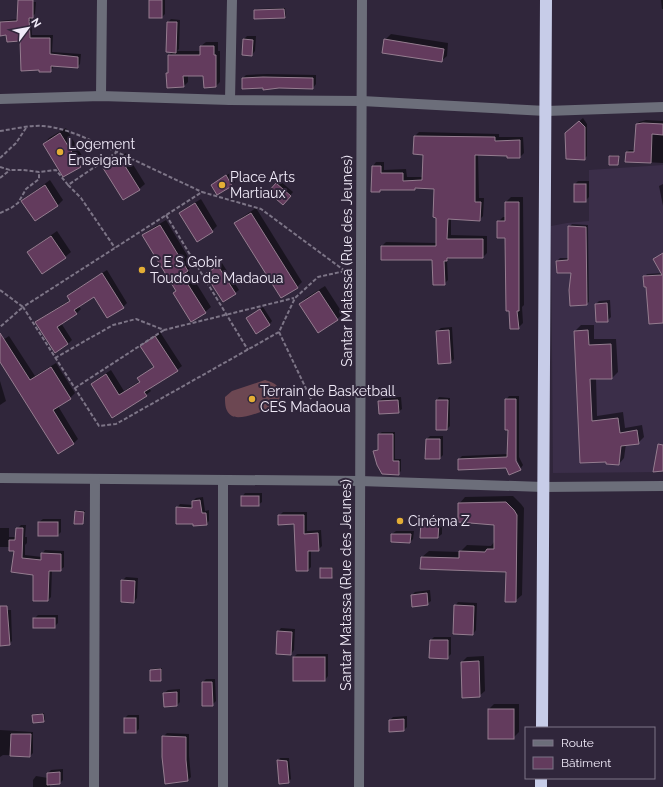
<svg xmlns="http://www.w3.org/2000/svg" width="663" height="787" font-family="Raleway,sans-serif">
  <rect width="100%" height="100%" fill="#30263b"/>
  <path fill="#3b2e49" d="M663 165V472L553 473 551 226 567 223 589 221V170Z"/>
  <path fill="#6c4752" d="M265 380C271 382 277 383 279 390 281 394 280 398 278 402 272 409 241 421 232 416 225 412 225 404 225 397L232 391Z"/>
  <g fill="#0007">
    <path d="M150 0H165V14L162 17H150Z"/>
    <path d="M661 0H663V9H662Z"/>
    <path d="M22 1 36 2 35 14 31 17 32 35H53L52 52 81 54 80 64 77 67 53 65V68L50 71 21 40 7 34 0 35V21L18 19Z"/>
    <path d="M285 8 286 16 285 17 255 11 256 9Z"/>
    <path d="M171 19 180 20 179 49 177 51H201V46L206 42H218V51H220V82L216 86 204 75H188V82L184 86 169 72V55L172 52 168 22Z"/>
    <path d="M391 34 448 43 447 56 441 61 385 40Z"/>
    <path d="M247 36H256L255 51 252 55 244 39Z"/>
    <path d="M267 74 316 75V84L313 88 279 87 243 78 246 75Z"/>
    <path d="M583 118 587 124V156L584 159 569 130Z"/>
    <path d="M646 120 663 121V163L626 161 627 152 629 150H635L637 124 639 122Z"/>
    <path d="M66 128 85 161 80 166 44 144 49 138Z"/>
    <path d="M419 132 499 134V137H523L524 153 520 157H508V155L478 154 479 198H484L483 216 479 220 451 218V235L487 236V253L483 257H450L447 260 448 280 444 284 433 259 382 246 386 242 437 243V217L435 188 416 187 415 189H382L380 191H372L373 166 376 162H384V170L406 169 407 177H423L424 154 415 136Z"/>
    <path d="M126 153 145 184 139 189 105 168 110 163Z"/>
    <path d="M612 155H619V163L617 164 610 156Z"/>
    <path d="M230 173 235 182 218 194 212 185Z"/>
    <path d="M50 180 63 200 58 205 35 220 22 201 28 196Z"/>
    <path d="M280 181 293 192 283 204 270 192Z"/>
    <path d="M578 181H589V197L585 201 575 184Z"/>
    <path d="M663 184V206L659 186Z"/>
    <path d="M511 197H523L524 305 522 307 523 323 518 328 506 237 498 222 503 217H506V202Z"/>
    <path d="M201 199 217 226 212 231 180 213 186 208Z"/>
    <path d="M256 208 302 282 297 287 236 223 241 218Z"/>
    <path d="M166 220 193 265 188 270 211 307 205 312 191 321 177 291 144 235 149 230Z"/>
    <path d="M572 224 588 225 589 302 586 304 572 272 557 261 560 258H569V227Z"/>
    <path d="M57 231 71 252 65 257 29 252 34 247Z"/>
    <path d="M222 263 239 290 235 293 206 274Z"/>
    <path d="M107 270 127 303 123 307 94 296 78 306 81 309 77 313 61 323 72 340 68 344 37 322 41 318 70 300 68 297 72 292Z"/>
    <path d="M663 273V322L644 277 647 274Z"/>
    <path d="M325 286 343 314 337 319 318 331 300 304 306 298Z"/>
    <path d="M610 300 611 317 607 321 596 304 599 301Z"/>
    <path d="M263 307 272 321 269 325 248 318Z"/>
    <path d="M581 325H594V339H616L618 372 612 378H596L597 416 623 412 625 428 642 425 644 437 638 443 626 444 624 458 619 464 607 461 581 462 575 331Z"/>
    <path d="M452 327 454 359 451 362 437 331 441 328Z"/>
    <path d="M160 332 182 366 177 370 149 388 151 391 146 395 113 417 92 384 97 379 111 370 124 391 140 381 139 378 155 366 142 346Z"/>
    <path d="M9 336 35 376 56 363 75 393 70 398 58 406 78 439 74 443 0 360V342Z"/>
    <path d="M0 381 6 401 0 405Z"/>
    <path d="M509 396H519V457L523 465 521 468 515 456 506 467 459 459 462 456 508 454 509 429 506 400Z"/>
    <path d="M401 397 402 409 398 412 379 401 383 398Z"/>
    <path d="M439 397 450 398V426L447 429 437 400Z"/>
    <path d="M382 432H395V459H401V471L398 474 374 452 379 449V434Z"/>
    <path d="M430 436H443V455L440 458 427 439Z"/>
    <path d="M245 493H262V502L258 505 242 497Z"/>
    <path d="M513 496 521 504 524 508 522 595 515 601 507 571 422 557 429 551 460 552 467 545 491 546 494 542 495 524 459 504 465 497Z"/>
    <path d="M203 497 205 511 209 510V521L206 524 194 523 177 508 180 504 193 505V501L196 498Z"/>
    <path d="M77 510 85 511 84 522 83 523 76 512Z"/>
    <path d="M283 512H307V531L321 530 322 546 318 550H311V567L308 570 295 523 279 516Z"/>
    <path d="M426 518 442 519V534L438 537H421L422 521Z"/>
    <path d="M43 519H61V532L58 535 39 522Z"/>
    <path d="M21 525H26L25 537H27V543L25 545V555L42 557V554L45 550 64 551V567L60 570H52L51 597 48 600H34V574L15 550 10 547H0V528H9V537H16L17 529Z"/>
    <path d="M396 531H414L413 539 410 542 392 534Z"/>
    <path d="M322 567H333V576L332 577 321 569Z"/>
    <path d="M126 577 138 578 137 598 134 602 122 581Z"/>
    <path d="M430 590 431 601 427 604 412 595 415 592Z"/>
    <path d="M458 602 477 603 476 630 473 634 455 606Z"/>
    <path d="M1 610H11L12 641 9 644 0 645Z"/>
    <path d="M38 615H58V623L54 627 34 619Z"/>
    <path d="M281 628 295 629 294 650 291 654 278 632Z"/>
    <path d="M434 637H451V654L447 658 430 657 431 640Z"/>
    <path d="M297 654H328V676L325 680 294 657Z"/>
    <path d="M484 656 485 691 479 696 462 662 467 657Z"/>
    <path d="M162 668V678L161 680 151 670 152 669Z"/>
    <path d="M206 679H215L216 701 212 705 203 682Z"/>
    <path d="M180 689V702L177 705 164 693 168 690Z"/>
    <path d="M494 704H519V732L513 738 489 709Z"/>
    <path d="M44 713 45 720 43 721 33 715 35 714Z"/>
    <path d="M128 715H139V729L136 732 125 718Z"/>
    <path d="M407 716V727L404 730 390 731V720L393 717Z"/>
    <path d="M0 730 33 732V753L30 756 3 755 0 757Z"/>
    <path d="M167 733 189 734V756L191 777 188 780 163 737Z"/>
    <path d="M280 758H289L291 779 288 782 278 761Z"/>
    <path d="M63 769V780L60 783 50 784V787H33V780L36 776 48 778V773L51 770Z"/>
  </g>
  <g fill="#633b5d" stroke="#957d90">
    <path d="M18 0H33V18H29L30 38H50V54L78 57V68L51 66V72H39V70L21 71 20 41 7 42 6 35 0 36V22L17 21Z"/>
    <rect x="149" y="0" width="13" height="18"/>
    <path d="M284 9 285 18 254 19V10Z"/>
    <path d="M167 22H177L176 53 166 52Z"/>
    <path d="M243 39 253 40 252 56 242 55Z"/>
    <path d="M384 39 444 49 442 62 382 53Z"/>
    <path d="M200 46H214V55H216V87L204 88 203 76H183L184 87 167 88 166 73H168V55H200Z"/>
    <path d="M263 77 313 78V89L279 88 263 90V88L242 89V78Z"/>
    <path d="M579 121 585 127V160L566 159 565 133Z"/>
    <path d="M643 123 663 124V135L652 134 651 163 625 162 626 152H634L636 124Z"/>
    <path d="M60 133 81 167 63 177 43 144Z"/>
    <path d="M414 136 495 137V141L520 140V158H507V156L475 155V202H481L480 221 448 219 447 239H483V258H447V261H444L445 285H433L432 260H381V246H436V218L433 217 434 189 415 188V190H380V192H371L372 166H381V173H403V181L422 180 423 155 413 154Z"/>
    <path d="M609 156H619L618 165H609Z"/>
    <path d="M120 158 140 190 123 200 103 168Z"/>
    <path d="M226 175 232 186 217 195 211 185Z"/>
    <path d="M276 183 291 196 283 205 268 192Z"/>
    <rect x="574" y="184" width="12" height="18"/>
    <path d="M45 185 58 206 35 221 21 201Z"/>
    <path d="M505 202H519V311H517L519 329H510L509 311H506L505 238H497V221H505Z"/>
    <path d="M195 203 213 232 197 242 179 213Z"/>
    <path d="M251 213 298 288 281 298 234 223Z"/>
    <path d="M160 225 188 271 182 275 206 313 191 322 173 293 176 291 142 235Z"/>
    <path d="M568 226 586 227 587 305 570 306 569 290 571 273H557L556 261 568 260Z"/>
    <path d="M51 236 66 258 42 274 27 252Z"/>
    <path d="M663 253V323L649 324 646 287H644L643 276 662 275 653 259Z"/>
    <path d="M218 266 236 294 223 302 205 274Z"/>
    <path d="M102 273 124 308 107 318 94 297 74 310 77 314 57 327 68 344 55 353 35 322 70 301 67 296Z"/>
    <path d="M319 291 338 320 318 333 299 304Z"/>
    <path d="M607 303 608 322H596L595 304Z"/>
    <path d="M260 309 270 325 256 334 246 318Z"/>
    <path d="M449 330 451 363 438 364 436 331Z"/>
    <path d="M588 330 589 345 611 344 612 379H590L592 421 618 418 620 433 637 430 639 444 621 446 619 465 606 464V462L580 463 574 331Z"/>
    <path d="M0 333 30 380 51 367 71 399 53 410 74 444 58 454 0 362Z"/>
    <path d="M155 336 178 371 144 392 147 396 112 418 91 384 106 374 119 395 140 382 137 378 154 367 140 346Z"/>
    <path d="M505 399H516V461L521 470 509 475 506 468 458 470V459L507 457 508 430H505Z"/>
    <path d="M398 400 399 413 379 414 378 401Z"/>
    <path d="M436 400H448L447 430H436Z"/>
    <path d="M378 434H393V461H399V475L382 474 377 465 373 451 378 450Z"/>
    <path d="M426 439H440V459H425Z"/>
    <path d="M658 444 663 445V471L653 472Z"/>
    <rect x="241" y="496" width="18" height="10"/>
    <path d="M200 500 202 513H206L207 525 193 526V524H176V507L192 508V501Z"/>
    <path d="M506 502 514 510 517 515 516 602H505L506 572 420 569 421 557 459 558V551L485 552 487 549H494V525L458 522V503Z"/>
    <path d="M75 511 84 512 83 524H74Z"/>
    <path d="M278 515H304V534L318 533 319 551H308V571H296L294 524 278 525Z"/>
    <path d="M421 521 439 522 438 538H420Z"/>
    <rect x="38" y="522" width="20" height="14"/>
    <path d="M16 528H23L22 558 41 560V553L61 554V571H49L48 601H33V575L11 572 14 551H9V540H15Z"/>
    <path d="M391 534H411L410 543 391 542Z"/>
    <rect x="320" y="568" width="12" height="10"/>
    <path d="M121 580 135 581 134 603 121 602Z"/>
    <path d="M427 593 428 605 412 607 411 595Z"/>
    <path d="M454 605 474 606 473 635 453 634Z"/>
    <path d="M0 606H7L10 645 0 646Z"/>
    <rect x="33" y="618" width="22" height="10"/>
    <path d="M277 631 292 632 291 655 276 654Z"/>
    <path d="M430 640H448V659L429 658Z"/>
    <rect x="293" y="657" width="32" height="24"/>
    <path d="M479 661 480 697 462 698 461 662Z"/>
    <path d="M161 669V681H150V670Z"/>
    <path d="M202 682H212L213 706H202Z"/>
    <path d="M177 692V706L164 707 163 693Z"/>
    <rect x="488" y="709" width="26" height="30"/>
    <path d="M43 714 44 722 33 723 32 715Z"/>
    <rect x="124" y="718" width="12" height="15"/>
    <path d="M404 719V731L389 732V720Z"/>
    <path d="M11 734H31L30 757 10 756Z"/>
    <path d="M162 736 186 737V760L188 781 165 784 162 757Z"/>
    <path d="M277 760 287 761 289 783 279 784Z"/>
    <path d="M60 772V784L47 785V773Z"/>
  </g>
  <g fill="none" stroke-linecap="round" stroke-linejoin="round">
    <g stroke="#7d7587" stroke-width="2" stroke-dasharray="4 2" stroke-linecap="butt">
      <path d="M0 131C14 129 30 125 43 126 69 128 93 142 117 152"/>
      <path d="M0 158 16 143 26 128"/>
      <path d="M0 167 10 170H23L39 172 56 170 68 185 117 152 202 192"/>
      <path d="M0 178 10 170"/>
      <path d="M68 185 81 198 115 248"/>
      <path d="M0 213 11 208 18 203 26 189 39 179V172"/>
      <path d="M166 215 248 350"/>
      <path d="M345 271 261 209 202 192 23 307 99 426 116 424 279 332 295 298 318 277 345 271H351"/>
      <path d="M0 290 23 307 0 327"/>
      <path d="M279 332 311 399"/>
      <path d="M55 358 113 325 136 319 164 330 294 298"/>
      <path d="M75 388 164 330"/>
    </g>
    <g stroke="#6c6e7a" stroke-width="10">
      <path d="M101 96 102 0"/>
      <path d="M0 99 101 96 230 100 362 101 546 111 663 107"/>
      <path d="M230 100 232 0"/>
      <path d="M0 478 360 481 543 487 663 486"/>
      <path d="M94 787 95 479"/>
      <path d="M223 787V480"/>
      <path d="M359 787 362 0"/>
    </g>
    <g stroke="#c7cce8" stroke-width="12">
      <path d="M542 728 546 0"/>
      <path d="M541 787V778"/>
    </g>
  </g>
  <g fill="#e4ae35" stroke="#30263b" stroke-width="1.5">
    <circle cx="60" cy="152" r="4"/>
    <circle cx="222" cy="185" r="4"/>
    <circle cx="142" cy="270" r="4"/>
    <circle cx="252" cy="399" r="4"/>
    <circle cx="400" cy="521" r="4"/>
  </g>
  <g text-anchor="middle" stroke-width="4" stroke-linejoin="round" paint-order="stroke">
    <g font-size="14" fill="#f0eaf8" stroke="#30263b" text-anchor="start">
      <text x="68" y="149">Logement<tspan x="68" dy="16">Enseigant</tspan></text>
      <text x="230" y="182">Place Arts<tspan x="230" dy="16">Martiaux</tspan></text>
      <text x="150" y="267">C E S Gobir<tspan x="150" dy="16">Toudou de Madaoua</tspan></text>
      <text x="260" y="396">Terrain de Basketball<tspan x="260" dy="16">CES Madaoua</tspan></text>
      <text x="408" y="526">Cinéma Z</text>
    </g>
    <g font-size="14" fill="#f0eaf8" stroke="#30263b">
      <text transform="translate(347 261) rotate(-90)" y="5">Santar Matassa (Rue des Jeunes)</text>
      <text transform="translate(346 585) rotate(-90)" y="5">Santar Matassa (Rue des Jeunes)</text>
    </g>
  </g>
  <rect x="525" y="727" width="130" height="52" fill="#30263b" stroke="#7d7487"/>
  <rect x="533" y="740" width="20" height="6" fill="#6c6e7a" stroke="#7d7487"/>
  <text x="561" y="747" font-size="12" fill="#f0eaf8">Route</text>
  <rect x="533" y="757" width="20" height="12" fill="#633b5d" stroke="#7d7487"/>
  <text x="561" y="767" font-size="12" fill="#f0eaf8">Bâtiment</text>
  <g transform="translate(28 28) rotate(58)" stroke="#30263b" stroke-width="3" paint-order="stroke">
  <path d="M0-3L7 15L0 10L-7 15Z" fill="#f0eaf8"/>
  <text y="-6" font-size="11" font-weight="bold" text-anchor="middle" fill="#f0eaf8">N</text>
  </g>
</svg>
